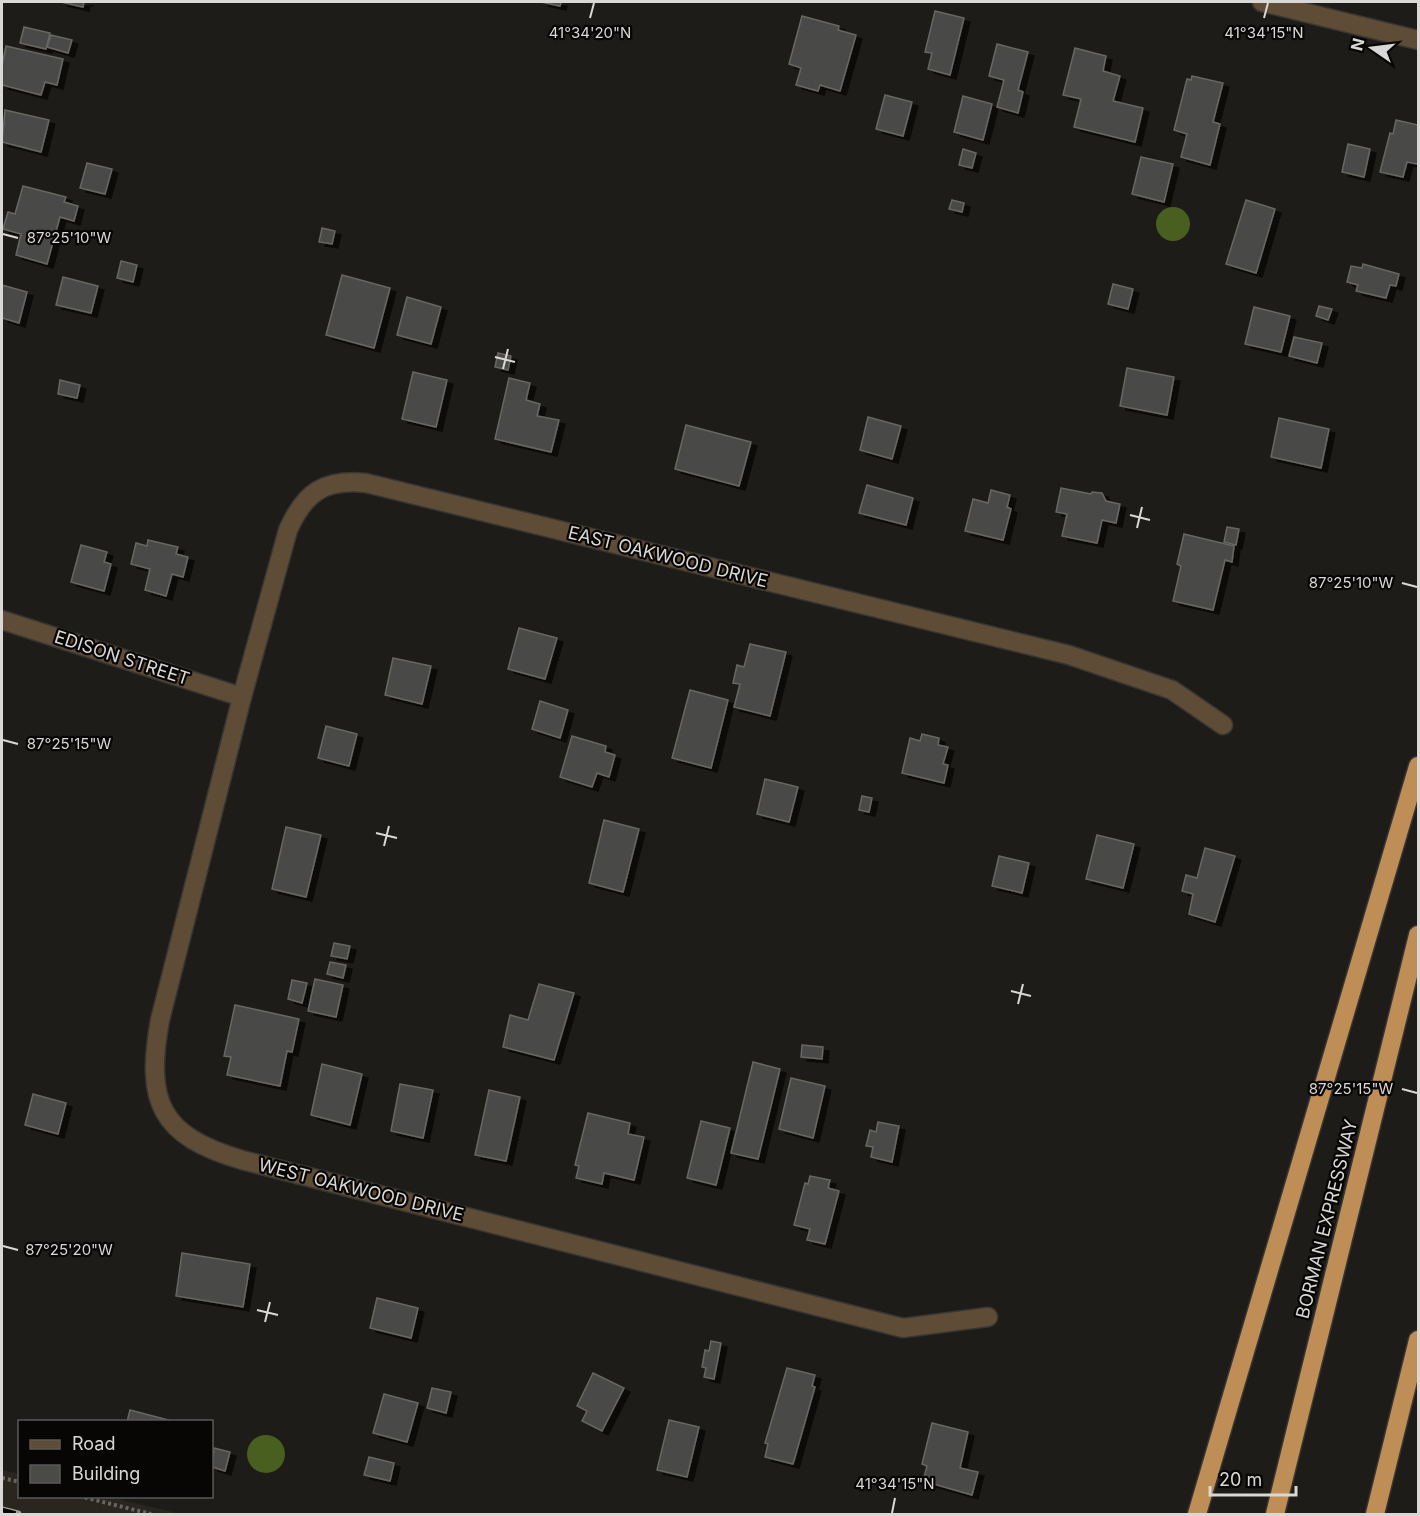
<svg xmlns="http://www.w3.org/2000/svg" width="1420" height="1516" font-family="Inter,sans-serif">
  <defs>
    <filter id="shadow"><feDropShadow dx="6" dy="4" stdDeviation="0" flood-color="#0009"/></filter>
  </defs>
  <rect width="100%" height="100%" fill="#1d1c18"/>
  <path fill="#2a261d" d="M2 1470 19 1474 20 1496 109 1497 181 1514H2Z"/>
  <g fill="#495f1f">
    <circle cx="1173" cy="224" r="17"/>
    <circle cx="266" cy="1454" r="19"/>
  </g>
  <g fill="#4a4a46" stroke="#676762" stroke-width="1.5" filter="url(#shadow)">
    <path d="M61 2H88H84L83 7Z"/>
    <path d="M541 2H561L560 6Z"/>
    <path d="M935 11 964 18 950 75 928 69 932 53 925 52Z"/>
    <path d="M802 16 839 26 838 30 856 35 840 91 820 85 818 91 796 85 801 68 789 64Z"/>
    <path d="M24 27 50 33 46 49 20 43Z"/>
    <path d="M51 35 72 40 68 53 47 47Z"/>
    <path d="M997 44 1028 52 1018 90 1023 92 1018 113 997 107 1004 80 989 76Z"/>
    <path d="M6 46 63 59 57 85 45 82 41 95 2 85V65Z"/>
    <path d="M1075 48 1106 56 1103 71 1120 76 1113 101 1143 108 1135 142 1074 127 1081 99 1063 95Z"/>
    <path d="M1192 76 1223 83 1213 122 1220 124 1210 165 1181 157 1187 134 1174 130 1187 79 1191 80Z"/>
    <path d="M885 95 912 102 903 136 876 129Z"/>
    <path d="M963 96 992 104 983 140 954 132Z"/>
    <path d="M5 110 49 120 41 152 2 142Z"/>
    <path d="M1396 120 1418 125V164L1407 162 1403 177 1380 172 1390 133 1393 134Z"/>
    <path d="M1348 144 1370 149 1364 177 1342 172Z"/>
    <path d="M963 149 976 153 972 168 959 165Z"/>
    <path d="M1141 157 1173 164 1164 202 1132 194Z"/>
    <path d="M87 163 112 169 105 194 80 188Z"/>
    <path d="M23 186 66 197 64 202 78 206 74 221 60 217 47 264 16 255 21 234 3 229 8 212 15 214Z"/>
    <path d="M952 200 964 203 962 212 949 209Z"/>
    <path d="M1246 200 1275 209 1256 273 1226 264Z"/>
    <path d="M322 228 335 231 332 244 319 242Z"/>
    <path d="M121 261 137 265 133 282 117 278Z"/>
    <path d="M1363 264 1399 274 1396 286 1390 285 1386 298 1356 291 1358 285 1347 282 1351 266 1362 268Z"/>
    <path d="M342 275 390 288 374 348 326 335Z"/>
    <path d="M63 277 98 286 91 313 56 305Z"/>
    <path d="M1113 284 1133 289 1128 309 1108 304Z"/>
    <path d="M2 285 27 292 19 323 2 318Z"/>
    <path d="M407 297 441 307 431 344 397 335Z"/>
    <path d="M1319 306 1332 309 1328 320 1316 316Z"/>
    <path d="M1254 307 1290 316 1281 352 1245 344Z"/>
    <path d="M1294 337 1322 343 1317 363 1289 356Z"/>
    <path d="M498 353 511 356 508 370 495 367Z"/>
    <path d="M1127 368 1174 377 1167 415 1120 406Z"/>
    <path d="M413 372 447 380 436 427 402 419Z"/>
    <path d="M509 378 530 383 526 400 540 404 537 416 559 420 551 452 495 439Z"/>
    <path d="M60 380 80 385 77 398 58 394Z"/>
    <path d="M868 417 901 426 892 459 860 450Z"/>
    <path d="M1279 418 1329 429 1321 468 1271 457Z"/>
    <path d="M686 425 751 442 739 486 675 469Z"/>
    <path d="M867 485 913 498 906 525 859 513Z"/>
    <path d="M1061 488 1091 494 1092 492 1102 493 1106 501 1120 504 1116 523 1102 520 1097 543 1062 536 1067 514 1056 512Z"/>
    <path d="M991 490 1010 495 1007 507 1011 509 1003 540 965 531 973 499 988 503Z"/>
    <path d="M1227 527 1239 529 1236 545 1224 542Z"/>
    <path d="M1184 534 1234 546 1232 562 1225 560 1213 610 1173 601 1181 566 1177 564Z"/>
    <path d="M148 540 178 547 176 554 188 557 183 577 172 574 166 596 145 590 150 569 131 564 136 543 147 546Z"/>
    <path d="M81 545 107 552 104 562 111 564 104 591 71 582Z"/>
    <path d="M519 628 557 638 545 679 508 669Z"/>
    <path d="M750 644 786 652 770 716 734 707 740 684 733 683 737 665 744 667Z"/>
    <path d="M393 658 431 666 422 704 385 695Z"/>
    <path d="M690 690 728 700 711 768 672 758Z"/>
    <path d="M540 701 568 710 560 738 532 729Z"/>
    <path d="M326 726 357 734 349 766 318 758Z"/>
    <path d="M922 734 939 738 938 745 948 747 943 764 948 765 944 783 902 773 910 738 920 741Z"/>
    <path d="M572 736 606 746 605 752 615 755 609 777 597 773 592 787 560 777Z"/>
    <path d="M765 779 798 787 789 822 757 814Z"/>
    <path d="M862 796 872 798 869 812 859 810Z"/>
    <path d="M604 820 639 829 623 892 589 883Z"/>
    <path d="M286 827 321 835 306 897 272 889Z"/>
    <path d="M1097 835 1134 844 1123 888 1086 879Z"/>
    <path d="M1205 848 1235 856 1215 922 1189 914 1193 894 1182 891 1186 875 1197 878Z"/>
    <path d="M999 856 1029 863 1022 893 992 886Z"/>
    <path d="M334 943 350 946 347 959 331 956Z"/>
    <path d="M330 962 346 965 343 978 327 974Z"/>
    <path d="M315 979 343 985 336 1017 308 1011Z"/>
    <path d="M292 980 307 983 302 1003 288 999Z"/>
    <path d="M539 984 574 993 554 1060 503 1047 510 1015 528 1020Z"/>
    <path d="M235 1005 299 1019 292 1052 287 1051 280 1086 227 1075 231 1057 224 1056Z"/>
    <path d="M802 1045 823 1047 822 1059 801 1057Z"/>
    <path d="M753 1062 780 1069 758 1159 731 1153Z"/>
    <path d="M322 1064 362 1074 350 1125 311 1115Z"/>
    <path d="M791 1078 825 1086 813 1138 779 1129Z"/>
    <path d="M400 1084 433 1090 423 1138 391 1131Z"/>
    <path d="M489 1090 520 1097 506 1161 475 1155Z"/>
    <path d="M33 1094 66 1103 58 1134 25 1125Z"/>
    <path d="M588 1113 630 1123 628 1134 644 1137 634 1180 604 1173 602 1184 576 1178 579 1166 575 1165Z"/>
    <path d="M701 1121 730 1128 716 1185 687 1178Z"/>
    <path d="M878 1122 899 1126 892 1162 871 1157 873 1147 866 1146 870 1130 876 1132Z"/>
    <path d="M810 1176 830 1180 828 1188 839 1191 825 1244 807 1240 810 1229 794 1225 805 1183 808 1184Z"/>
    <path d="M182 1253 250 1264 243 1307 176 1296Z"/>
    <path d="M377 1298 418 1308 411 1338 370 1328Z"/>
    <path d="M711 1341 721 1343 714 1379 704 1377 706 1368 702 1367 705 1350 709 1351Z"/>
    <path d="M787 1368 815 1375 812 1386 815 1387 793 1464 765 1457 768 1444 765 1443Z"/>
    <path d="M593 1373 624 1388 602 1431 582 1421 587 1411 577 1406Z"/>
    <path d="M432 1388 451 1392 446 1413 427 1408Z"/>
    <path d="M384 1394 418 1403 407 1442 373 1433Z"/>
    <path d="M130 1410 176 1422H127Z"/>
    <path d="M669 1420 699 1427 687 1477 657 1470Z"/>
    <path d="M932 1423 968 1432 960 1468 978 1472 972 1495 923 1481 927 1466 922 1464Z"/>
    <path d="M214 1448 230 1452 225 1471 212 1467Z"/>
    <path d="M369 1457 394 1463 390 1481 364 1475Z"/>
  </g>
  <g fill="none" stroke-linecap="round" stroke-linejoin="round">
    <defs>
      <g id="minor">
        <path d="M1262 2 1418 40"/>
        <path d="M2 620 242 697"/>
        <path d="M988 1317 903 1328 242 1160C160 1136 145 1102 160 1020L242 697 288 530C305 492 324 479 366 483L1069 655 1172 690 1223 725"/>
      </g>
      <g id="highway">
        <path d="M1197 1514 1418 766"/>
        <path d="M1275 1514 1418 935"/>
        <path d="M1375 1514 1418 1340"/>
      </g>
    </defs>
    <use href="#minor" stroke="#373633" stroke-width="21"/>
    <use href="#highway" stroke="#373633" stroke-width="21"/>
    <g stroke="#666562" stroke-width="4" stroke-dasharray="3 3" stroke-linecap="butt">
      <path d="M2 1478 20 1482"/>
      <path d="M79 1496 151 1514"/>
    </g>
    <use href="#minor" stroke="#5f4c36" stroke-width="18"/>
    <use href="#highway" stroke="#be8e56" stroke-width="18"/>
    <defs>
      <path id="rail" d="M2 1510 18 1514"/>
    </defs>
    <use href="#rail" stroke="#9f9e9c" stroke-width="7"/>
    <use href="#rail" stroke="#070605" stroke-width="4.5" stroke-dasharray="14" stroke-linecap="butt"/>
  </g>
  <path fill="none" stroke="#d9d8d6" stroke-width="2" d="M590 18 594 3M1264 18 1268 3M3 234 18 238M495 357 515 362M503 369 508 349M1130 515 1150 520M1137 528 1142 507M1402 583 1417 587M3 740 18 744M376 833 397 838M384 846 389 826M1011 991 1031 996M1018 1004 1023 984M1402 1089 1417 1093M3 1246 18 1250M257 1310 278 1315M265 1322 270 1302M892 1513 895 1498"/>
  <g text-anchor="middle" stroke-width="4.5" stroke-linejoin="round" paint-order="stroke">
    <g font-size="18" fill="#d9d8d6" stroke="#070605">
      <text transform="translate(668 557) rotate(14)" y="6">EAST OAKWOOD DRIVE</text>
      <text transform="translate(122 658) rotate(18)" y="6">EDISON STREET</text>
      <text transform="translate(361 1190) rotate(14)" y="6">WEST OAKWOOD DRIVE</text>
      <text transform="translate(1327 1219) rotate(-76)" y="6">BORMAN EXPRESSWAY</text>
    </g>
  </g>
  <g font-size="15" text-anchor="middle" fill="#d9d8d6" stroke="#070605" stroke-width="4.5" stroke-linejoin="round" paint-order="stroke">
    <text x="590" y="38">41°34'20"N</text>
    <text x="1264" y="38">41°34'15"N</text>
    <text x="69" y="243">87°25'10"W</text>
    <text x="1351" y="588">87°25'10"W</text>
    <text x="69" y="749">87°25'15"W</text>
    <text x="1351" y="1094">87°25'15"W</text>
    <text x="69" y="1255">87°25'20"W</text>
    <text x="895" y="1489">41°34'15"N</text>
  </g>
  <rect width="1420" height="1516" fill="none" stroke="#d9d8d6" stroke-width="6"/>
  <rect x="18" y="1420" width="195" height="78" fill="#070605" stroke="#5b5a59" stroke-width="1.5"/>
  <rect x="30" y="1440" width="30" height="9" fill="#5f4c36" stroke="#5b5a59" stroke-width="1.5"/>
  <text x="72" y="1450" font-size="18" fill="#d9d8d6">Road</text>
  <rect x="30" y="1465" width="30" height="18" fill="#4a4a46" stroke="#5b5a59" stroke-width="1.5"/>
  <text x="72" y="1480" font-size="18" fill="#d9d8d6">Building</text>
  <g transform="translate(1372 48) rotate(284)" stroke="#070605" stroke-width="4.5" paint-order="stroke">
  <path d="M0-4.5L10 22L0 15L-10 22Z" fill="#d9d8d6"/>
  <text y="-9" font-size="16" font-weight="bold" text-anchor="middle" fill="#d9d8d6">N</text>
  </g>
  <path d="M1210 1486v9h86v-9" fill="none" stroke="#d9d8d6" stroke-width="3"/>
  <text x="1219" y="1486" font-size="18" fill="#d9d8d6" stroke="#070605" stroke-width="4.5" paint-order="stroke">20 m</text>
</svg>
